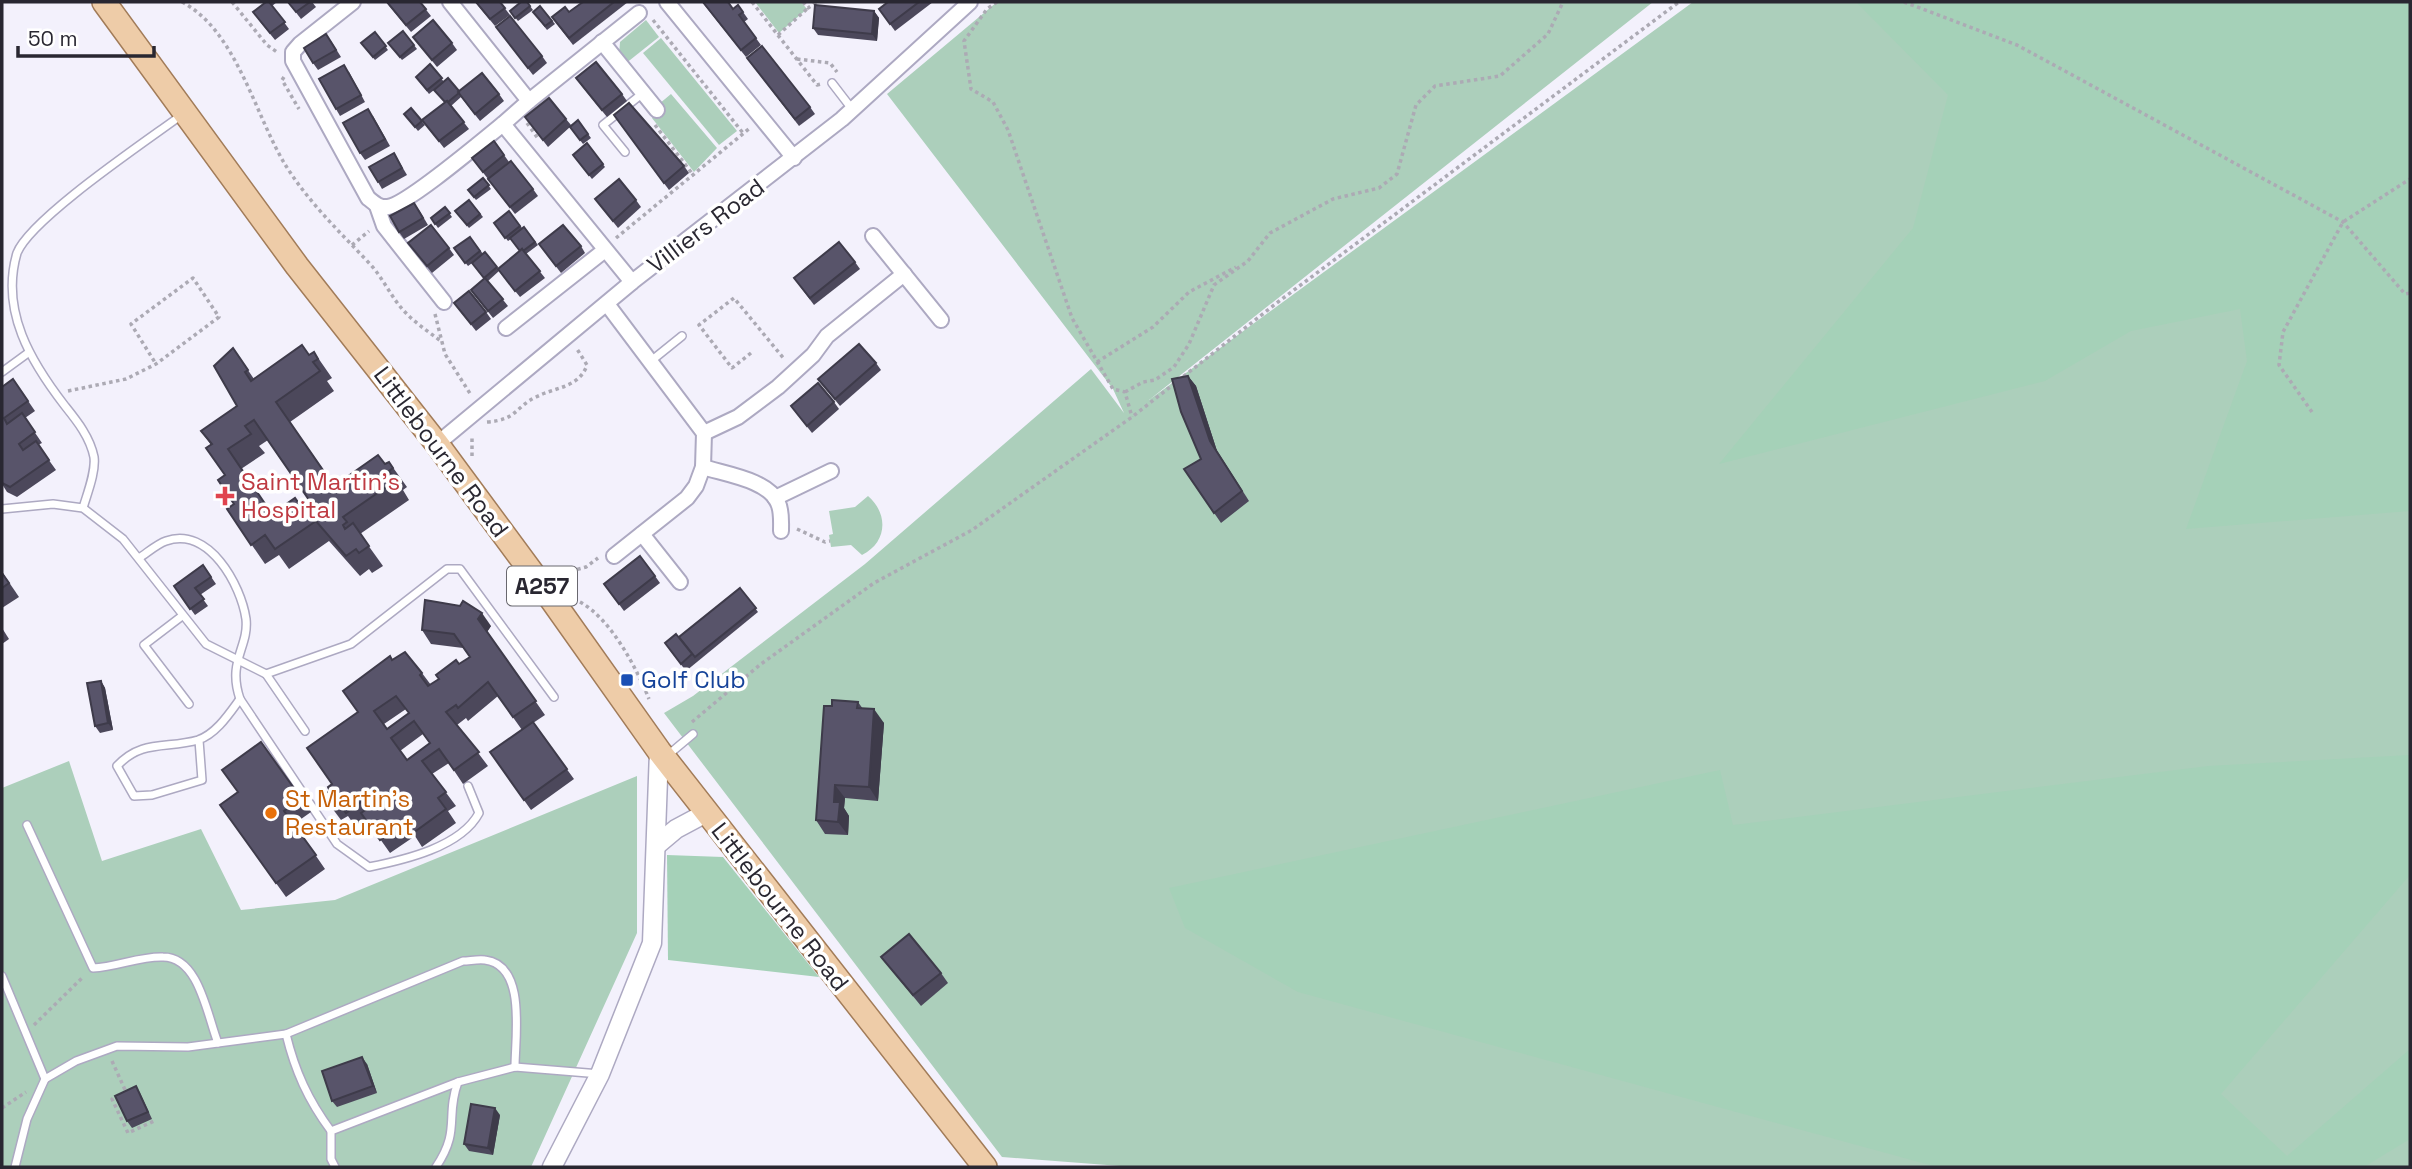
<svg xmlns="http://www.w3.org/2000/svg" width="2412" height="1169" font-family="'Space Grotesk',sans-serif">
  <rect width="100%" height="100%" fill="#f3f1fc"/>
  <g fill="#accfbb">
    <path d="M755 2H801L807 9 779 33Z"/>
    <path d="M997 2H1653L1149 400 1693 2H1907L2410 237V1167H1133L1002 1157 664 713 693 696 865 564 1091 369 1124 413 1113 389 887 94Z"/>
    <path d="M646 20 659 37 625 64 619 55 620 42Z"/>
    <path d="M661 38 737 131 719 145 643 53Z"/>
    <path d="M671 94 717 148 694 172 652 118 662 110 659 104Z"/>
    <path d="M868 496C889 514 887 543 862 555L851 545 831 547 829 535 833 534 829 511 855 507Z"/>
    <path d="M69 761 102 861 201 829 241 910 335 900 637 776V933L531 1167H2V788Z"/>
  </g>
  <g fill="#a5d1b8">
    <path d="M1856 2H2410V511L2186 529 2247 361 2240 309 2131 331 2045 381 1719 464 1913 228 1948 95Z"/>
    <path d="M2410 755V875L2221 1094 2287 1156 2410 1049V1139L2364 1167H1937L1298 992 1185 928 1169 888 1720 770 1733 825 2208 766Z"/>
    <path d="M667 855 723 857 819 977 668 960Z"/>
  </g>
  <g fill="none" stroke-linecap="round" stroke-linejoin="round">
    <defs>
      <g id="service">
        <path d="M832 83 852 109"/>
        <path d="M625 152 603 125 643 93"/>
        <path d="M651 361 682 336"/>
        <path d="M2 372 28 353"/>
        <path d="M83 508C87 494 96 472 94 457 90 437 77 421 65 406 31 362 0 311 17 253 31 218 148 140 183 114"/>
        <path d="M2 509 53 504 83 508 123 539 206 644 266 674 351 644 447 569H460L554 697"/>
        <path d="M139 558C147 553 157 544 166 541 209 526 241 585 246 619 249 647 227 661 240 699L337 844 369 867C404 860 461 847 479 813L468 786"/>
        <path d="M182 616 144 645 189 704"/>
        <path d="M266 674 305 731"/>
        <path d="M199 740 202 780 152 795 134 796 117 766C142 739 167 749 198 740 216 734 229 714 240 699"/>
        <path d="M668 755 693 734"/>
        <path d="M27 825 93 968C117 967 140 956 163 957 199 957 207 1015 218 1043"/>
        <path d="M2 976 45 1079"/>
        <path d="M286 1034C295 1071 308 1100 331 1131"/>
        <path d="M15 1167 27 1119 45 1079 76 1061 117 1046 188 1047 286 1034 463 961C469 961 478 959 485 960 527 965 515 1037 515 1067"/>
        <path d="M335 1167 331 1159V1131L458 1082 515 1067 600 1074"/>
        <path d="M436 1167C461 1130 445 1117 458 1082"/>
      </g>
      <g id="minor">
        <path d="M353 2 300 44 293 52V61L368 198C374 203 379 208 388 207 408 204 483 140 503 124"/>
        <path d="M450 2 529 101 503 124 632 282"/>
        <path d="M667 2 794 158"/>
        <path d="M602 42 657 110"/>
        <path d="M529 101 639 13"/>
        <path d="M377 206 384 226 444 302"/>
        <path d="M873 236 941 320"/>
        <path d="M607 304 704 433 703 467 696 486 687 498 614 556"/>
        <path d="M506 328 605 250"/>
        <path d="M704 433 738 417 778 387 813 355 827 336 904 274"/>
        <path d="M437 444 632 282 842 119 970 2"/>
        <path d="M703 467C724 474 769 480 778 503 782 511 781 522 781 531"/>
        <path d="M775 498 831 471"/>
        <path d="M642 534 680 582"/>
      </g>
      <g id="tertiary">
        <path d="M657 845 676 829 706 813"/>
        <path d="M552 1167 600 1074 652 943 659 751"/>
      </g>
      <path id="primary" d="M104 2 297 266 437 444 547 593 659 751 985 1167"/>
    </defs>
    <use href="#service" stroke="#ada9c2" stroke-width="10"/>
    <use href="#minor" stroke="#ada9c2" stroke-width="18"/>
    <use href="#tertiary" stroke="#ada9c2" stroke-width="21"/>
    <use href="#primary" stroke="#a27c59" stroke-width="26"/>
    <g stroke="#acaab4" stroke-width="3.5" stroke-dasharray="3.5 3.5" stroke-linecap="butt">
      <path d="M182 2C237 31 255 116 286 166 310 204 340 232 370 264 383 278 391 297 404 311 415 323 429 332 442 342"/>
      <path d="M232 2 267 45 277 52"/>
      <path d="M752 2 817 85 821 84"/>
      <path d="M803 2 808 8 817 2"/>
      <path d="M997 2 987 9 964 41 971 89 993 102 1008 130 1072 318 1113 389 1125 392 1132 417"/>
      <path d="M1904 2 2017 45 2343 222 2405 294 2410 293"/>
      <path d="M653 20 743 133"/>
      <path d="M778 35 808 8"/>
      <path d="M797 59 830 63 837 72"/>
      <path d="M284 77 282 80 299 109"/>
      <path d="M527 123 539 140"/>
      <path d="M655 125 694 176"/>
      <path d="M616 238 750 128"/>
      <path d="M352 245 369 231"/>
      <path d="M435 314 445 354 471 395"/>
      <path d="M751 353 732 368 699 325 734 298 785 360"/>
      <path d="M1097 362 1153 327 1189 292 1236 267"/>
      <path d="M68 391 126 379 156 364 219 317 193 278 131 324 156 364"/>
      <path d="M1125 392 1143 382 1155 380 1174 367 1189 344 1214 285 1248 261 1270 233 1333 199 1379 188 1397 174 1416 105 1435 86 1500 76 1548 34 1563 2"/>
      <path d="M2312 412 2279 365 2283 332 2343 222 2410 179"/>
      <path d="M487 422C517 420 515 407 536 397 555 387 579 388 587 365L577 349"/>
      <path d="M472 456V437"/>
      <path d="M797 529 825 542 830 541"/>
      <path d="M557 575 586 567 598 558"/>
      <path d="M580 602C611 619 636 667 649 699"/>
      <path d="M692 722 761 664 874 583 972 530 1132 417 1278 302 1679 2"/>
      <path d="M34 1025 84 976"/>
      <path d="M112 1061 126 1092"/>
      <path d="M119 1095 112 1099 128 1133 154 1121"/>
      <path d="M2 1108 26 1092"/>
    </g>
    <use href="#service" stroke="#fff" stroke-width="7"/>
    <use href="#minor" stroke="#fff" stroke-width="14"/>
    <use href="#tertiary" stroke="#fff" stroke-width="18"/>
    <use href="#primary" stroke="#eecca8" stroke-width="23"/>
  </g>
  <g fill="#4c485b" fill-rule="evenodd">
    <path d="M265 2H277L272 6 289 29 275 40 258 19Z"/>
    <path d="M288 2H312L316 7 301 19Z"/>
    <path d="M386 2H420L431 16 411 32Z"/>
    <path d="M475 2H500L510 15 495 26Z"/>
    <path d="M527 2 533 10 518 21 510 11Z"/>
    <path d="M583 2H628L573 45 557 24 569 12Z"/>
    <path d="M702 2 733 9 738 5 748 19 744 22 761 45 746 57Z"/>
    <path d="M888 2H933L895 31 879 9Z"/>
    <path d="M540 6 555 24 547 30 533 12Z"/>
    <path d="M874 11 879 18 877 41 818 35 813 28Z"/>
    <path d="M496 27 542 56 547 63 533 75Z"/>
    <path d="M403 31 417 49 402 60 388 43Z"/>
    <path d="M375 32 388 50 375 60 361 43Z"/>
    <path d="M413 37 452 43 457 50 437 67Z"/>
    <path d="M331 41 341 57 318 70 313 63Z"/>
    <path d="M747 58 810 107 815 114 799 126Z"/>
    <path d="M430 64 444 82 459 91 499 94 504 101 480 121 461 97 451 106 469 129 444 148 422 120 445 103 434 90 429 94 416 77Z"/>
    <path d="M349 72 365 102 340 116 336 109Z"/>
    <path d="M581 85 622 94 627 101 607 117Z"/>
    <path d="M411 108 425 125 418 131 404 114Z"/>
    <path d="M614 115 684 166 689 173 669 190Z"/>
    <path d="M373 116 390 146 365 160 360 153Z"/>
    <path d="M525 117 566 119 571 125 578 120 591 138 583 144 570 127 548 147Z"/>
    <path d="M494 141 509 162 488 179 472 158Z"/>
    <path d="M587 143 605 167 592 179 573 155Z"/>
    <path d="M394 153 407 175 382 189 378 182Z"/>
    <path d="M483 178 491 189 476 200 468 190Z"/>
    <path d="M493 186 533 189 538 196 515 214Z"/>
    <path d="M595 199 636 200 641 207 618 228Z"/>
    <path d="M469 200 483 217 469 228 455 211Z"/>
    <path d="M445 207 452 217 438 228 431 218Z"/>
    <path d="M419 210 428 225 404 239 399 232Z"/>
    <path d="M509 211 522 228 524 227 538 245 526 254 545 278 520 297 499 271 488 281 508 306 493 318 471 290 484 279 475 261 468 266 454 248 470 237 483 254 485 252 498 269 520 251 511 239 508 241 494 223Z"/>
    <path d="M408 243 449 248 454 255 432 273Z"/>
    <path d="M539 244 581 246 585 253 561 273Z"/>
    <path d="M855 262 860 269 814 305 799 285Z"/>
    <path d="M454 303 486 312 491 319 476 331Z"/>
    <path d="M233 348 254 379 309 355 314 352 332 378 327 381 334 391 290 422 334 485 385 464 389 462 407 487 403 490 409 500 360 534 383 566 372 573 369 569 360 576 329 541 289 569 279 555 265 564 227 509 234 504 225 475 211 445 201 431 237 406ZM268 440 309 500 300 505 272 514 241 469 265 453 259 446Z"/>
    <path d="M876 363 881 370 840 406 818 379Z"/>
    <path d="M1188 376 1196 386 1217 451 1249 501 1221 523 1184 469 1201 459Z"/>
    <path d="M13 379 35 411 25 418 42 443 38 445 56 470 17 497 7 492 2 484V387Z"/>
    <path d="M834 402 839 409 812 433 791 406Z"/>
    <path d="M203 565 216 584 200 595 208 606 195 615 174 586Z"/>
    <path d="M2 572 19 597 2 608Z"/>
    <path d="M655 576 660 583 624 611 604 584Z"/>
    <path d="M740 588 758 612 686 671 670 650 679 637Z"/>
    <path d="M491 626 487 632 545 715 533 723 574 779 531 810 490 752 522 730 498 696 468 721 466 718 457 725 488 766 463 784 449 763 432 774 456 806 448 811 456 823 422 847 415 836 390 853 366 819 355 826 348 816 341 820 323 796 330 791 358 712 392 660 422 673 431 685 470 657 463 648 431 644 422 630ZM406 709 409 714 387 729 384 724ZM423 734 430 743 407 760 400 751Z"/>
    <path d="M2 628 9 639 2 644Z"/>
    <path d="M101 681 105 688 113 730 100 733 95 726Z"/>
    <path d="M858 702 863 709 884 723 878 801 845 798 844 808 849 816 848 835 825 834 816 820 832 706Z"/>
    <path d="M261 742 311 812 294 824 325 869 286 897 220 805 238 792Z"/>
    <path d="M881 957 941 973 948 983 921 1006Z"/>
    <path d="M367 1064 377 1093 337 1107 332 1101Z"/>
    <path d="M136 1086 140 1093 152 1119 132 1128 127 1121Z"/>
    <path d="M500 1115 493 1155 469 1151 464 1144Z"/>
  </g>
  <g fill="#3e3b4a">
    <path d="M874 11 879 18 877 41 872 34Z"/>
    <path d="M1188 376 1196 386 1217 451 1249 501 1210 441Z"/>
    <path d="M482 613 491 626 487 632 478 619Z"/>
    <path d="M101 681 105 688 113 730 108 723Z"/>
    <path d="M874 709 884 723 878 801 869 787Z"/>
    <path d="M835 785 845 798 844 808 849 816 848 835 838 822 834 802Z"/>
    <path d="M362 1057 367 1064 377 1093 373 1086Z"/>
    <path d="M495 1108 500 1115 493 1155 488 1148Z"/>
  </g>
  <g fill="#58546a" stroke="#3e3b4a" stroke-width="2" fill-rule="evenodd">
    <path d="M266 2H269L285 22 270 33 253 12Z"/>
    <path d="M288 2H310L296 12Z"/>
    <path d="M387 2H420L426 9 406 25Z"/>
    <path d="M476 2H500L505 8 490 19Z"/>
    <path d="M521 2H527L530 6 515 18 510 11Z"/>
    <path d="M583 2H614L569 38 552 17 565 7 569 12Z"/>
    <path d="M703 2H728L733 9 738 5 743 12 739 15 756 38 741 50Z"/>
    <path d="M888 2H919L890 24 879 9Z"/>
    <path d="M815 5 874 11 872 34 813 28Z"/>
    <path d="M540 6 552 21 545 26 533 12Z"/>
    <path d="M510 16 542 56 528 68 496 27Z"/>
    <path d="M433 20 452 43 432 60 413 37Z"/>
    <path d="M403 31 414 45 400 57 388 43Z"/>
    <path d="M375 32 386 46 373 57 361 43Z"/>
    <path d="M326 34 336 50 313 63 304 48Z"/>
    <path d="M762 46 810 107 795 119 747 58Z"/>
    <path d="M596 62 622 94 602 110 576 78Z"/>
    <path d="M430 64 442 78 427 90 416 77Z"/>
    <path d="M344 65 361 95 336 109 319 79Z"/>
    <path d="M482 73 499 94 475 114 458 92Z"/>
    <path d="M448 78 459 91 458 92 459 93 448 102 447 101 445 102 434 90Z"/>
    <path d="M549 98 566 119 543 140 525 117Z"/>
    <path d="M447 101 464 122 439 141 422 120Z"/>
    <path d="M629 103 684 166 664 183 614 115Z"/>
    <path d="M411 108 422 121 415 127 404 114Z"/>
    <path d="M368 109 385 139 360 153 343 123Z"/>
    <path d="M578 120 588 134 580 140 570 127Z"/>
    <path d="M494 141 504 155 483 172 472 158Z"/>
    <path d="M587 143 603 164 589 175 573 155Z"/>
    <path d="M394 153 402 168 378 182 369 167Z"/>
    <path d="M511 161 533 189 510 207 488 179Z"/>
    <path d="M483 178 489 185 474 197 468 190Z"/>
    <path d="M619 179 636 200 613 221 595 199Z"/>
    <path d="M469 200 480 214 467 225 455 211Z"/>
    <path d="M414 203 423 218 399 232 390 216Z"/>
    <path d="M445 207 450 213 435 224 431 218Z"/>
    <path d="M509 211 520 226 505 238 494 223Z"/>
    <path d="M431 225 449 248 427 266 408 243Z"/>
    <path d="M563 225 581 246 556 266 539 244Z"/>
    <path d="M524 227 535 242 523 251 522 249 520 251 510 238Z"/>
    <path d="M470 237 480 251 465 263 454 248Z"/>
    <path d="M839 242 855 262 810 298 794 278Z"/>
    <path d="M522 249 540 271 515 291 498 269Z"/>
    <path d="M485 252 497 267 484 278 472 263Z"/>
    <path d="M485 278 503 299 488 311 471 290Z"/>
    <path d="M469 291 486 312 471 324 454 303Z"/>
    <path d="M859 344 876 363 835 399 818 379Z"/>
    <path d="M302 345 309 355 314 352 318 359 313 362 320 371 276 402 334 486 378 455 385 464 389 462 393 468 389 471 396 480 343 517 347 522 343 525 345 529 353 523 369 546 359 553 356 549 346 556 316 521 275 549 265 535 251 545 227 509 234 504 218 480 225 475 206 448 212 444 201 431 237 406 214 366 233 348 248 370 245 372 251 381ZM254 420 309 500 300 505 295 498 272 514 228 449 251 434 245 426Z"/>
    <path d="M1188 376 1210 441 1242 491 1214 513 1184 469 1201 459 1181 412 1172 379Z"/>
    <path d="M13 379 28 401 4 418 7 424 22 413 35 432 19 444 23 450 36 441 49 460 10 487 2 483V387Z"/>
    <path d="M818 383 834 402 807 426 791 406Z"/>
    <path d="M640 556 655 576 619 604 604 584Z"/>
    <path d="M203 565 211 577 195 588 204 599 190 609 174 586Z"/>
    <path d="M2 573 9 583 2 588Z"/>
    <path d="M740 588 756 608 695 657 679 637Z"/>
    <path d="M425 600 460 606 463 601 482 613 478 619 536 701 513 717 488 682 458 708 456 705 446 712 479 752 454 770 439 749 422 761 446 792 438 798 446 809 413 833 405 822 380 840 361 813 375 804 369 796 346 813 338 802 331 807 323 796 330 791 328 787 332 784 307 748 358 712 343 691 390 656 392 660 405 652 422 673 420 675 428 686 439 679 436 675 456 660 459 664 470 657 454 634 422 630ZM396 696 409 713 387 729 374 711ZM414 721 430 743 407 760 391 738Z"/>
    <path d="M676 634 692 654 681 664 665 643Z"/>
    <path d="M101 681 108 723 95 726 87 683Z"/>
    <path d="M832 700 858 702 857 708 874 709 869 787 835 785 834 802H840L838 822 816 820 824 706H832Z"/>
    <path d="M533 722 567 769 524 800 490 752Z"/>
    <path d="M261 742 301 798 284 811 316 855 276 883 220 805 238 792 222 770Z"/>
    <path d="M909 934 941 973 913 995 881 957Z"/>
    <path d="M362 1057 373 1086 332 1101 322 1071Z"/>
    <path d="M136 1086 148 1112 127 1121 115 1096Z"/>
    <path d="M471 1104 495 1108 488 1148 464 1144Z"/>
  </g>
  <path fill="#e0444e" stroke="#fff" stroke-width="2.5" d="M221.5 485.5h7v7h7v7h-7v7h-7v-7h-7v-7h7z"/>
  <rect fill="#1a4fb4" stroke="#fff" stroke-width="2.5" x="620" y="673" width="14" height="14" rx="3.5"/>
  <circle fill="#e8710a" stroke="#fff" stroke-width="2.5" cx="271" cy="813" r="7"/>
  <g text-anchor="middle" stroke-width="7" stroke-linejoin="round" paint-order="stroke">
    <rect fill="#fff" stroke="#69686f" stroke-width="2" x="507" y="566.5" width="70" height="39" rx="5"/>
    <g font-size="23" font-weight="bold" fill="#292731">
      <text x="542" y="594">A257</text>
    </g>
    <g font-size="24" fill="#292731" stroke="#fff">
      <text transform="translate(706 226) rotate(-37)" y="8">Villiers Road</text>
      <text transform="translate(441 452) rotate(53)" y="8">Littlebourne Road</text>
      <text transform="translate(780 907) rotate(52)" y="8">Littlebourne Road</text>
    </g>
    <g font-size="24" fill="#be3a42" stroke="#fff" text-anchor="start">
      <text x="241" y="490">Saint Martin's<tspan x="241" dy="28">Hospital</tspan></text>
    </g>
    <g font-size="24" fill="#164399" stroke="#fff" text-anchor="start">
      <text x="641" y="688">Golf Club</text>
    </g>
    <g font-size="24" fill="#c56008" stroke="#fff" text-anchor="start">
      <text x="285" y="807">St Martin's<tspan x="285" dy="28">Restaurant</tspan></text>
    </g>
  </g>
  <rect width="2412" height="1169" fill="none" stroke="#292731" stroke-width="7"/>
  <path d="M18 46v10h136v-10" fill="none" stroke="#292731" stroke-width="3.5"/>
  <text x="28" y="46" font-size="21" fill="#292731" stroke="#ffffff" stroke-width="5" paint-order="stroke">50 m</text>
</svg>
